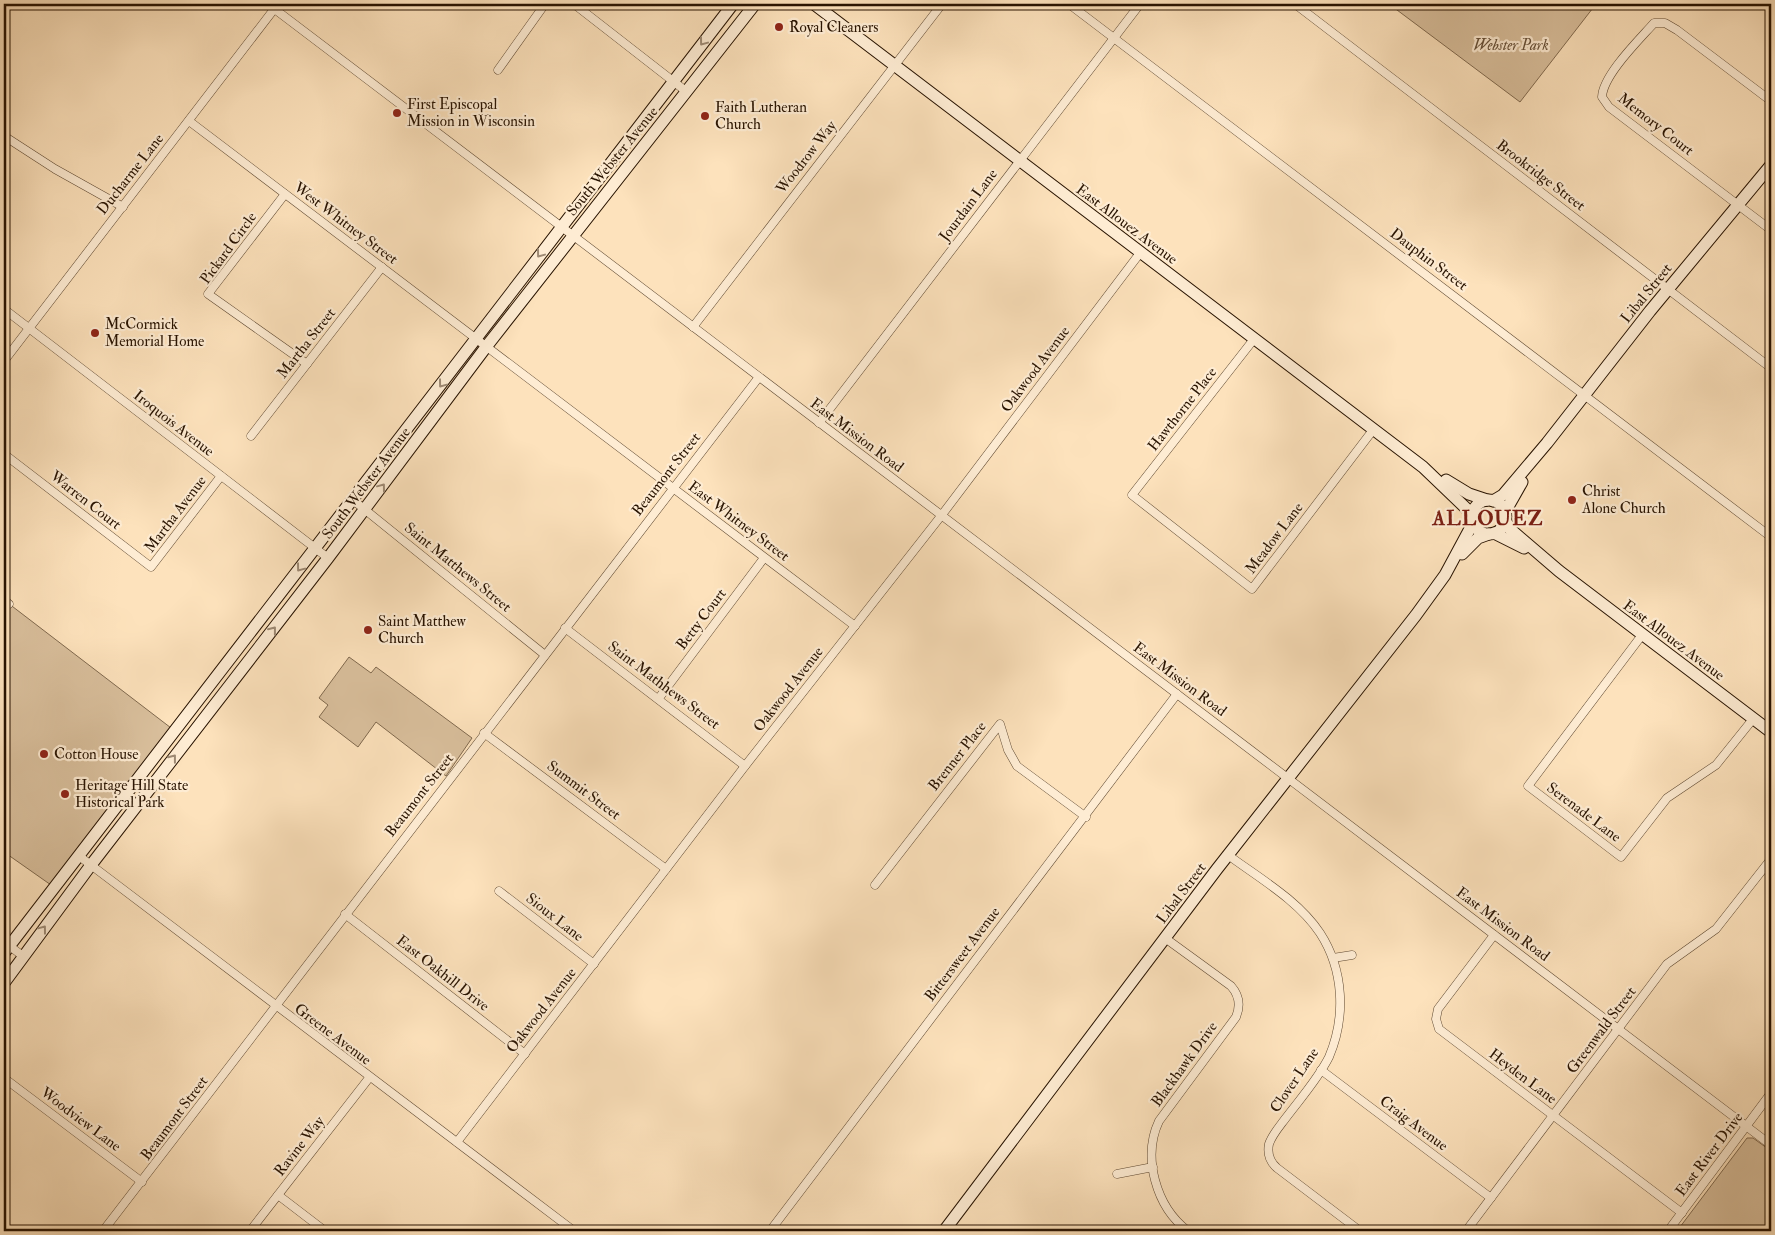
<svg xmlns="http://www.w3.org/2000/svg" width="1775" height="1235" font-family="'IM FELL Double Pica',serif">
  <rect width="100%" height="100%" fill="#fde2bc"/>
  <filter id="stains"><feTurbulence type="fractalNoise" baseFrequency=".004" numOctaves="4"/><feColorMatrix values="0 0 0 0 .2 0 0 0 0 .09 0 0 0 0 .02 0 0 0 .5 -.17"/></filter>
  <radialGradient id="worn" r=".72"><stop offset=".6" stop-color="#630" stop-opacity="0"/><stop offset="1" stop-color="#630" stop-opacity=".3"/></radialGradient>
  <g fill="#d9bf9c" stroke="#80694e">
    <path d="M1389 4H1596L1520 102Z"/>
    <path d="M4 600 175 731 51 885 4 852Z"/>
    <path d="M349 657 371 673 376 667 472 738 446 776 376 722 358 747 319 717 328 705 319 698Z"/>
    <path d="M1747 1138H1753L1771 1151V1224L1764 1231H1677Z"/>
  </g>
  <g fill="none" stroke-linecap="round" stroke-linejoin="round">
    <defs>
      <g id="street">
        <path d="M268 4 1771 1145"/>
        <path d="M574 4 687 92"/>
        <path d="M1069 4 1771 537"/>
        <path d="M1295 4 1771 368"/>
        <path d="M498 70 545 4"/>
        <path d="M1771 101 1677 30 1665 23H1654C1639 40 1603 75 1602 97L1609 107 1771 230"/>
        <path d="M189 121 855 626"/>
        <path d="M4 136 55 169 123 207"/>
        <path d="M285 194 208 294 307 364"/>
        <path d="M4 309 328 558"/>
        <path d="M693 327 942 4"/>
        <path d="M1254 339 1132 495 1252 589 1373 430"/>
        <path d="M4 361 278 4"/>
        <path d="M819 423 1140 4"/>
        <path d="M251 436 382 267"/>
        <path d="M4 454 151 567 221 476"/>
        <path d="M353 500 545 655"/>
        <path d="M4 600 9 604"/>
        <path d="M565 628 745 766"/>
        <path d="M1642 635 1528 786 1621 857 1667 798 1716 765 1753 719"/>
        <path d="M659 698 764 558"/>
        <path d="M484 733 666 869"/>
        <path d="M1228 855C1259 878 1298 900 1320 933 1344 970 1346 1017 1329 1057 1318 1079 1300 1099 1285 1119 1279 1127 1272 1135 1269 1144 1267 1154 1270 1162 1277 1168L1360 1231"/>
        <path d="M79 856 574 1231"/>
        <path d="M875 885 1000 724 1008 750 1017 766 1086 817"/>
        <path d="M499 891 594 964"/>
        <path d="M345 914 525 1054"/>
        <path d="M1494 935 1438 1009 1436 1019 1439 1029 1682 1213"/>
        <path d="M1165 938 1231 986C1239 995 1241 1005 1236 1017L1159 1121C1142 1157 1156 1207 1188 1231"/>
        <path d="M4 942 23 956"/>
        <path d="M1333 958 1352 955"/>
        <path d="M1321 1070 1491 1198"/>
        <path d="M4 1078 142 1182"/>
        <path d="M457 1142 745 766 941 516 1140 253"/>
        <path d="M1117 1174 1153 1167"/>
        <path d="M278 1195 325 1231"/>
        <path d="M103 1231 759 377"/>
        <path d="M250 1231 369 1078"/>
        <path d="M770 1231 1177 694"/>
        <path d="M1466 1231 1667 964 1716 929 1771 859"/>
        <path d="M1668 1231 1771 1093"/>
      </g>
      <g id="secondary">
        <path d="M814 4 1423 467 1472 514"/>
        <path d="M1446 480 1469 494 1487 500"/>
        <circle cx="1489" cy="517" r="17"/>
        <path d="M1493 501 1503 495 1547 443 1650 311 1771 165"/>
        <path d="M1505 512 1522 482"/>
        <path d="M1505 520 1510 529 1559 571 1771 732"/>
        <path d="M1494 533 1524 548"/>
        <path d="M1462 554 1478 538 1489 534"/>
        <path d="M4 953 733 4"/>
        <path d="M4 983 91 865 328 558 486 347 755 4"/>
        <path d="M944 1231 1217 869 1416 615 1445 575 1473 523"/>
      </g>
      <path id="highway" d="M4 1230 5 1231"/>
    </defs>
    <use href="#street" stroke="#5d4730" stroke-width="9"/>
    <use href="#secondary" stroke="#281301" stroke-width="13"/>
    <use href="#highway" stroke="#281301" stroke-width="16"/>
    <use href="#street" stroke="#feecd3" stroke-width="8"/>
    <use href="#secondary" stroke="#feecd3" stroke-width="11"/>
    <use href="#highway" stroke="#fde2bc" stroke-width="14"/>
  </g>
  <defs><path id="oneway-chevron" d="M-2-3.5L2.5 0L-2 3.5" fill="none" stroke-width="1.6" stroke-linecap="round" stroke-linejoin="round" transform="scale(1.25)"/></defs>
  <g stroke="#9e8a74">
    <use href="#oneway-chevron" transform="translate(703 42) rotate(127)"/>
    <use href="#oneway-chevron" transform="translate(540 254) rotate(127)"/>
    <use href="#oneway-chevron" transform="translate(442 384) rotate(127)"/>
    <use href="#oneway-chevron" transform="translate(382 487) rotate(-53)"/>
    <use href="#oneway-chevron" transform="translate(300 568) rotate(127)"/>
    <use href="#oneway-chevron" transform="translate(273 630) rotate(-52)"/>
    <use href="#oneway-chevron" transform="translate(173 758) rotate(-52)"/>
    <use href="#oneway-chevron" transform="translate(43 929) rotate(-53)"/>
  </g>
  <g fill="#8f2418" stroke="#feecd3" stroke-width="2">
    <circle cx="779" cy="27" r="5"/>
    <circle cx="397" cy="113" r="5"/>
    <circle cx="705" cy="116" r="5"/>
    <circle cx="95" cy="333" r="5"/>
    <circle cx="1572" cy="500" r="5"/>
    <circle cx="368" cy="630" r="5"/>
    <circle cx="44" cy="754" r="5"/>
    <circle cx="65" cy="794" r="5"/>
  </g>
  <g text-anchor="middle" stroke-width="4.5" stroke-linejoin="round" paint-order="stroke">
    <g font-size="15" fill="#281301" stroke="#feecd3" text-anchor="start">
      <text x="789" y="32">Royal Cleaners</text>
      <text x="407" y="109">First Episcopal<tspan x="407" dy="17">Mission in Wisconsin</tspan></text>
      <text x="715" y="112">Faith Lutheran<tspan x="715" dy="17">Church</tspan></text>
      <text x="105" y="329">McCormick<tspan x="105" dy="17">Memorial Home</tspan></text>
      <text x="1582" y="496">Christ<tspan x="1582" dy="17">Alone Church</tspan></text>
      <text x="378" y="626">Saint Matthew<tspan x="378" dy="17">Church</tspan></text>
      <text x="54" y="759">Cotton House</text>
      <text x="75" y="790">Heritage Hill State<tspan x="75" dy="17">Historical Park</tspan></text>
    </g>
    <g font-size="15" font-style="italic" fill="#664f37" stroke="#feecd3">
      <text x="1511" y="50">Webster Park</text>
    </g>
    <g font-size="15" fill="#281301" stroke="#feecd3">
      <text transform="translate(1656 124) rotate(38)" y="5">Memory Court</text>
      <text transform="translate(806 157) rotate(-52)" y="5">Woodrow Way</text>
      <text transform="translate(612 161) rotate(-51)" y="5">South Webster Avenue</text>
      <text transform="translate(130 174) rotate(-52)" y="5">Ducharme Lane</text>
      <text transform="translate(1541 175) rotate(37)" y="5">Brookridge Street</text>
      <text transform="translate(968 205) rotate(-53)" y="5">Jourdain Lane</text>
      <text transform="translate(346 223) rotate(37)" y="5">West Whitney Street</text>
      <text transform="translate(1127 224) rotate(37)" y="5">East Allouez Avenue</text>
      <text transform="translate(228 248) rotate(-54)" y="5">Pickard Circle</text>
      <text transform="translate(1429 259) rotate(37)" y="5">Dauphin Street</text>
      <text transform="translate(1646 293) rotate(-51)" y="5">Libal Street</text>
      <text transform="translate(306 343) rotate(-52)" y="5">Martha Street</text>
      <text transform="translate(1035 369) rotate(-53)" y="5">Oakwood Avenue</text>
      <text transform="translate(1182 409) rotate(-52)" y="5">Hawthorne Place</text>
      <text transform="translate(174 423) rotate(38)" y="5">Iroquois Avenue</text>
      <text transform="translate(857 435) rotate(37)" y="5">East Mission Road</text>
      <text transform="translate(666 474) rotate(-52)" y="5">Beaumont Street</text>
      <text transform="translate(366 483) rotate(-53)" y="5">South Webster Avenue</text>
      <text transform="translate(86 500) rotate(38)" y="5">Warren Court</text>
      <text transform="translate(175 514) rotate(-53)" y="5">Martha Avenue</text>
      <text transform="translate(739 521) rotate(37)" y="5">East Whitney Street</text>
      <text transform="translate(1274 538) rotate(-53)" y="5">Meadow Lane</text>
      <text transform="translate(458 567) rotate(39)" y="5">Saint Matthews Street</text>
      <text transform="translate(701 619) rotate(-53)" y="5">Betty Court</text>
      <text transform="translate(1674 640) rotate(37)" y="5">East Allouez Avenue</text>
      <text transform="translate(1180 679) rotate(37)" y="5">East Mission Road</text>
      <text transform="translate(664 685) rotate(37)" y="5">Saint Mathhews Street</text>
      <text transform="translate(788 689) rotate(-52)" y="5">Oakwood Avenue</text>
      <text transform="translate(957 756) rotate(-52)" y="5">Brenner Place</text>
      <text transform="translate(584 790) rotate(37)" y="5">Summit Street</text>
      <text transform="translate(419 795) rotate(-52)" y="5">Beaumont Street</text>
      <text transform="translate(1584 812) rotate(37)" y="5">Serenade Lane</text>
      <text transform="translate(1181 893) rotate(-53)" y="5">Libal Street</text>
      <text transform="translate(555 917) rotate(38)" y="5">Sioux Lane</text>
      <text transform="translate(1503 924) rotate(37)" y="5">East Mission Road</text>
      <text transform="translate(962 954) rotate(-53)" y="5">Bittersweet Avenue</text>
      <text transform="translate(443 973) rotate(38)" y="5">East Oakhill Drive</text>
      <text transform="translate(541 1010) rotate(-52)" y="5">Oakwood Avenue</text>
      <text transform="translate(1601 1030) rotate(-53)" y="5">Greenwald Street</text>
      <text transform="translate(333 1034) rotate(37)" y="5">Greene Avenue</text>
      <text transform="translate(1184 1064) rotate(-54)" y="5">Blackhawk Drive</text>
      <text transform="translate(1523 1076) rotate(37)" y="5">Heyden Lane</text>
      <text transform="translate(1294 1080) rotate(-56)" y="5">Clover Lane</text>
      <text transform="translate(174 1118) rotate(-53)" y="5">Beaumont Street</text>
      <text transform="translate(81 1119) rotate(37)" y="5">Woodview Lane</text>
      <text transform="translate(1414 1123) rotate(37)" y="5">Craig Avenue</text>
      <text transform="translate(299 1146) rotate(-52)" y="5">Ravine Way</text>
      <text transform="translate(1709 1154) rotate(-53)" y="5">East River Drive</text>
    </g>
    <g font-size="20" font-weight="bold" letter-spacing="1" fill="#7a1f14" stroke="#feecd3">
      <text x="1488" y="525">ALLOUEZ</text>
    </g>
  </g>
  <rect width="1775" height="1235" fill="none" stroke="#fde2bc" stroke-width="20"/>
  <rect x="5" y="5" width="1765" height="1225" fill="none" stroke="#281301" stroke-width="2.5"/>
  <rect x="10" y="10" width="1755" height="1215" fill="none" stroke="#281301"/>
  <rect width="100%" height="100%" filter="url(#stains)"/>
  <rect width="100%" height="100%" fill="url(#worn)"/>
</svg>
